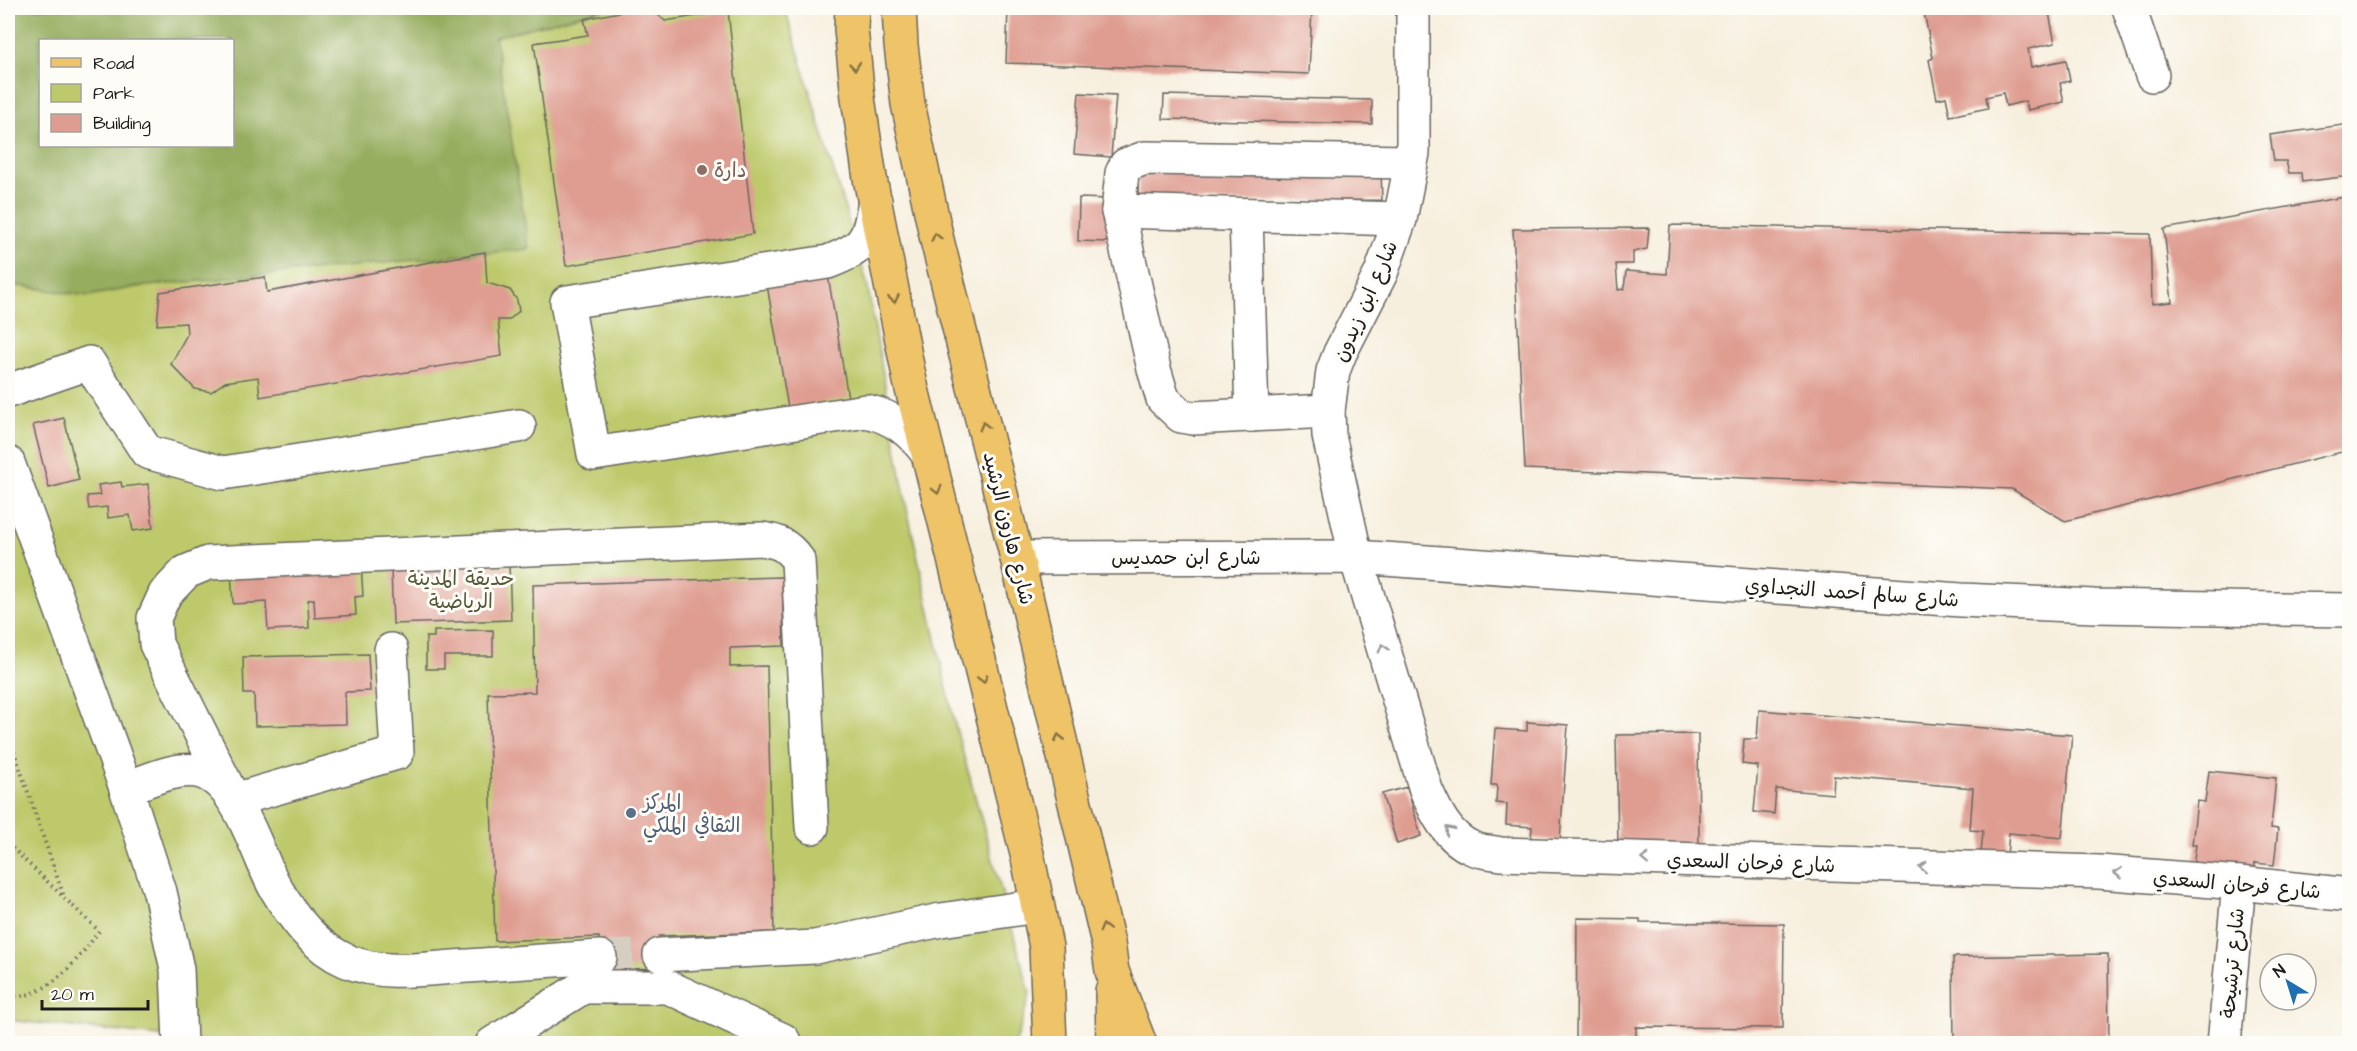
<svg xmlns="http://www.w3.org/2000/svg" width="2357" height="1051" font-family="'Architects Daughter','Playpen Sans Arabic',sans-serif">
  <rect width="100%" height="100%" fill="#fdfcf7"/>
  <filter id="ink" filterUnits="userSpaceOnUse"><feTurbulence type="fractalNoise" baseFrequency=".0167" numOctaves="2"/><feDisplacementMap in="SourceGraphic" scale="12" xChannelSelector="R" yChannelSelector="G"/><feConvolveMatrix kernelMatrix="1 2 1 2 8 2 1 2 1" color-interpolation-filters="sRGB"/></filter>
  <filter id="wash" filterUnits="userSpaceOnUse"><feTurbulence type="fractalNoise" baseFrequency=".008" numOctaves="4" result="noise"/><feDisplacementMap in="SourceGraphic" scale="24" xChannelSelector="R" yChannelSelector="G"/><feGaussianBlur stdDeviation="1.35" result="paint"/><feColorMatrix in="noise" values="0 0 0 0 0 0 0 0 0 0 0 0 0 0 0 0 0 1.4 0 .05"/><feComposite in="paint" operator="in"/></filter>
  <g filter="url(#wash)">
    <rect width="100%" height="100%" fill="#f7efde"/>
    <path fill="#bdc96b" stroke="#6c7244" stroke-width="1.5" fill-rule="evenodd" d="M8 8H785L867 283 906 504 954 721 1030 993 1016 1043 237 1044 8 1020ZM40 40H232V146H40Z"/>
    <path fill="#96ad5f" stroke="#59643e" stroke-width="1.5" fill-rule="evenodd" d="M8 8H606L495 37 529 249 136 287 88 296 8 284ZM40 40H232V146H40Z"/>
    <g id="blocks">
      <g fill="#df9d91">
        <path d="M639 8H650L665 21 728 11 753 234 566 266 534 43 588 35 584 19Z"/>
        <path d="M1008 8H1312L1309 74 1006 63Z"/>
        <path d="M1918 8H2048L2055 43 2028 49 2031 67 2066 60 2070 81 2060 83 2064 102 2028 110 2026 101 2006 106 2003 93 1986 97 1988 108 1950 116 1946 97 1937 99 1929 60 1933 58 1924 12 1920 13Z"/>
        <path d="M1079 93 1116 95 1111 157 1074 154Z"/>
        <path d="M1164 95 1372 100V124L1163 119Z"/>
        <path d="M2350 124V176L2302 182 2301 173H2289L2286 161H2274L2270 135Z"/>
        <path d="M1381 171 1382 200 1138 203V173Z"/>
        <path d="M2350 196V450L2065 521 2012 489 1525 469 1513 229 1649 228 1647 249 1633 252V264H1616L1618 290 1624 289 1626 271 1667 274 1670 225 2150 234 2152 304 2172 302 2164 229Z"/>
        <path d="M1079 198 1109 199 1107 242 1078 241Z"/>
        <path d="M485 252 487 283 510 290 517 300 519 311 509 320H498L502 356 260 397 258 377 225 382 211 392 195 389 171 364 187 334 186 323 157 325 160 292 265 277 267 292Z"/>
        <path d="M828 275 848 398 788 408 767 285Z"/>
        <path d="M64 418 79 480 49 488 33 425Z"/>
        <path d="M121 482 122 487 148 484 153 528 133 531 130 515 108 518 107 507 89 509 87 496 100 495 98 485Z"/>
        <path d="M361 564 363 596 355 597 356 615 315 618 314 599 308 600 309 628 268 630 266 602 233 604 231 572Z"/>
        <path d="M509 565 511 620 393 624 391 569Z"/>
        <path d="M782 577 784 646 730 648V667L767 666 774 932 659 936 660 968 600 970 599 937 495 941 488 693 535 692 533 585Z"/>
        <path d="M493 630V656H444V669H426V637H434V631Z"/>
        <path d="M368 654 370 691 345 692 346 724 255 726 254 694H244L243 657Z"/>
        <path d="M1759 710 2072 735 2062 838 2009 833 2006 867 1980 865 1983 831 1970 830 1973 788 1834 776 1833 794 1776 789 1774 814 1754 812 1758 766 1742 764 1744 739H1757Z"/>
        <path d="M1527 722 1568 725 1560 841 1531 838 1532 827 1506 825 1507 804 1496 803 1497 785H1491L1495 729 1527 731Z"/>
        <path d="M1698 734 1699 847 1618 848 1616 735Z"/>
        <path d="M2209 771 2276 778 2271 828 2278 829 2274 865 2255 863 2254 873 2193 866 2196 845H2192L2197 801 2205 802Z"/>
        <path d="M1407 787 1421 836 1397 844 1382 794Z"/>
        <path d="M1577 918 1640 919V922L1784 924 1783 1028 1636 1027V1044H1576Z"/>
        <path d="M2108 954 2109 1044H1954L1953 957Z"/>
      </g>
    </g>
  </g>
  <g filter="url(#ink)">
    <use href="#blocks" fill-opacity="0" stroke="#696660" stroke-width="1.5"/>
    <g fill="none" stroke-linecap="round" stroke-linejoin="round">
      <path stroke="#d6cfc1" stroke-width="33" stroke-dasharray="33 16" stroke-linecap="butt" d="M600 957 660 955"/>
      <defs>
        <g id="minor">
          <path d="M1413 8V153L1400 219 1381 273 1340 353 1333 371 1328 411 1329 436 1356 557 1426 790C1436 813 1448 838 1472 848 1480 852 1492 852 1501 854L2099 872 2239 883 2350 895"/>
          <path d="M2129 8 2152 75"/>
          <path d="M875 201C868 241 866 247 828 262L567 302 594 454 866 411C894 417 912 432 928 454"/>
          <path d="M1118 211 1400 219"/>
          <path d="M1246 215 1252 415"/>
          <path d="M8 391 89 363 147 452 223 473 519 426"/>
          <path d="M1328 411 1193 418 1181 416 1163 399 1154 369 1118 211 1122 173 1126 165 1145 158 1411 162"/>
          <path d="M8 463 126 788 160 892 177 969 180 1044"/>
          <path d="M1017 558 1356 557 1961 600 2094 606 2350 610"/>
          <path d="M391 650 397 753 234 800 156 644 154 618 165 594 186 572 208 563 761 539C778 541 787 545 798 560L812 827"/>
          <path d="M126 788C148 781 173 768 196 771 238 777 257 855 275 887 292 916 314 947 347 961 385 977 428 968 468 966 512 963 556 960 600 957"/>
          <path d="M660 955 815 947 941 920 1037 906"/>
          <path d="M492 1044 583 987H668L783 1040 785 1044"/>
          <path d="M2224 1044 2239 883"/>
        </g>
        <g id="major">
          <path d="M852 8 851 29 858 98 870 178 910 381 1028 858 1046 947 1050 1044"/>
          <path d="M899 8 901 45 908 104 937 240 1017 558 1108 943 1112 971 1140 1044"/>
          <path d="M1112 991 1113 1044"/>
        </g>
      </defs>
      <use href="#minor" stroke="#696660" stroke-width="36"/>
      <use href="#major" stroke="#696660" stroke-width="36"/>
      <g stroke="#696660" stroke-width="4" stroke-dasharray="1.5 4.5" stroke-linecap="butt">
        <path d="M8 734 64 897"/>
        <path d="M8 844 99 931C80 957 45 1003 8 995"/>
      </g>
      <use href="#minor" stroke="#fff" stroke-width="33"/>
      <use href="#major" stroke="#efc469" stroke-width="33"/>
    </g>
    <defs><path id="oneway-chevron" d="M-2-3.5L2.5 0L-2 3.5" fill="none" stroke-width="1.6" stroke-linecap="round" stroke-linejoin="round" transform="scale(1.5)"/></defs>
    <g stroke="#867042">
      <use href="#oneway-chevron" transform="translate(855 66) rotate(84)"/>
      <use href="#oneway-chevron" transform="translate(936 237) rotate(-103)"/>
      <use href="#oneway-chevron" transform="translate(894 299) rotate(79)"/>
      <use href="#oneway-chevron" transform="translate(984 426) rotate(-104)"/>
      <use href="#oneway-chevron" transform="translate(937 490) rotate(76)"/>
      <use href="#oneway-chevron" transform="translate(983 679) rotate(76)"/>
      <use href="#oneway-chevron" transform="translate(1059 738) rotate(-103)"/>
      <use href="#oneway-chevron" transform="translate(1104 928) rotate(-104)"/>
    </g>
    <g stroke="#999">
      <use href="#oneway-chevron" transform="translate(1383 648) rotate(-107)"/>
      <use href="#oneway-chevron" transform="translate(1449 830) rotate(-131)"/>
      <use href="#oneway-chevron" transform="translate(1645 859) rotate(-178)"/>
      <use href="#oneway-chevron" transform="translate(1923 867) rotate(-178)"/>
      <use href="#oneway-chevron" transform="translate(2118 873) rotate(-176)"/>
    </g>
  </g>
  <circle fill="#8d6e63" stroke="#fdfcf7" stroke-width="2" cx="702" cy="170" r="6"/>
  <circle fill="#5c6f8a" stroke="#fdfcf7" stroke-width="2" cx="631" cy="813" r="6"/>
  <g text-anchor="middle" stroke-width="6" stroke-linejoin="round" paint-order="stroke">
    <g font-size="20" fill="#785e54" stroke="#fdfcf7" text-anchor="start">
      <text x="714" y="177">دارة</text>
    </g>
    <g font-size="20" fill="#1c1c1c" stroke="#fdfcf7">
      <text transform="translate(1365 301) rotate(-66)" y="7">شارع ابن زيدون</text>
      <text transform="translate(1009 528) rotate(76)" y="7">شارع هارون الرشيد</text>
      <text x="1186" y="564">شارع ابن حمديس</text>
      <text transform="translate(1852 592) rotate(4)" y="7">شارع سالم أحمد النجداوي</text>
      <text transform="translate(1751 862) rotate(2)" y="7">شارع فرحان السعدي</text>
      <text transform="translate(2237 884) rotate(5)" y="7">شارع فرحان السعدي</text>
      <text transform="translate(2232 963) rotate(-85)" y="7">شارع ترشيحة</text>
    </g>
    <g font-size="20" fill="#545938" stroke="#fdfcf7">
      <text x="461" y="585">حديقة المدينة<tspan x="461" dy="23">الرياضية</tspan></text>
    </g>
    <g font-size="20" fill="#4e5e75" stroke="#fdfcf7" text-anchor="start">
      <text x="643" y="809">المركز<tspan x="643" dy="23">الثقافي الملكي</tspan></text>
    </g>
  </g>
  <rect width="2357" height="1051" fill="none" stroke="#fdfcf7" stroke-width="30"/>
  <rect x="39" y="39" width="195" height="108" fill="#fdfcf7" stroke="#a3a29f" stroke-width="1.5"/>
  <rect x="51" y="58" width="30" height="9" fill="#efc469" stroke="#a3a29f" stroke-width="1.5"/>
  <text x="93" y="69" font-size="18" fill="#1c1c1c">Road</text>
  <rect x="51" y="84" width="30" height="18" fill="#bdc96b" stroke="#a3a29f" stroke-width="1.5"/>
  <text x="93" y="99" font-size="18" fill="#1c1c1c">Park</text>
  <rect x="51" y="114" width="30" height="18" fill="#df9d91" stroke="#a3a29f" stroke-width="1.5"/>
  <text x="93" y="129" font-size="18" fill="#1c1c1c">Building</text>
  <g transform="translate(2288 982) rotate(322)"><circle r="28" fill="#fdfcf7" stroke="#a3a29f" stroke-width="1.5"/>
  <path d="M0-4.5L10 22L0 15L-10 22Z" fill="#1f6fb2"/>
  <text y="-9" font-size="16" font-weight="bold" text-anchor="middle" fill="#1c1c1c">N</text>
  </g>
  <path d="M42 1000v9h106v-9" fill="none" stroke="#1c1c1c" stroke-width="3"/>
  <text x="51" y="1000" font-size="18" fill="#1c1c1c" stroke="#fdfcf7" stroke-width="4.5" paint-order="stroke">20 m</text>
</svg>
